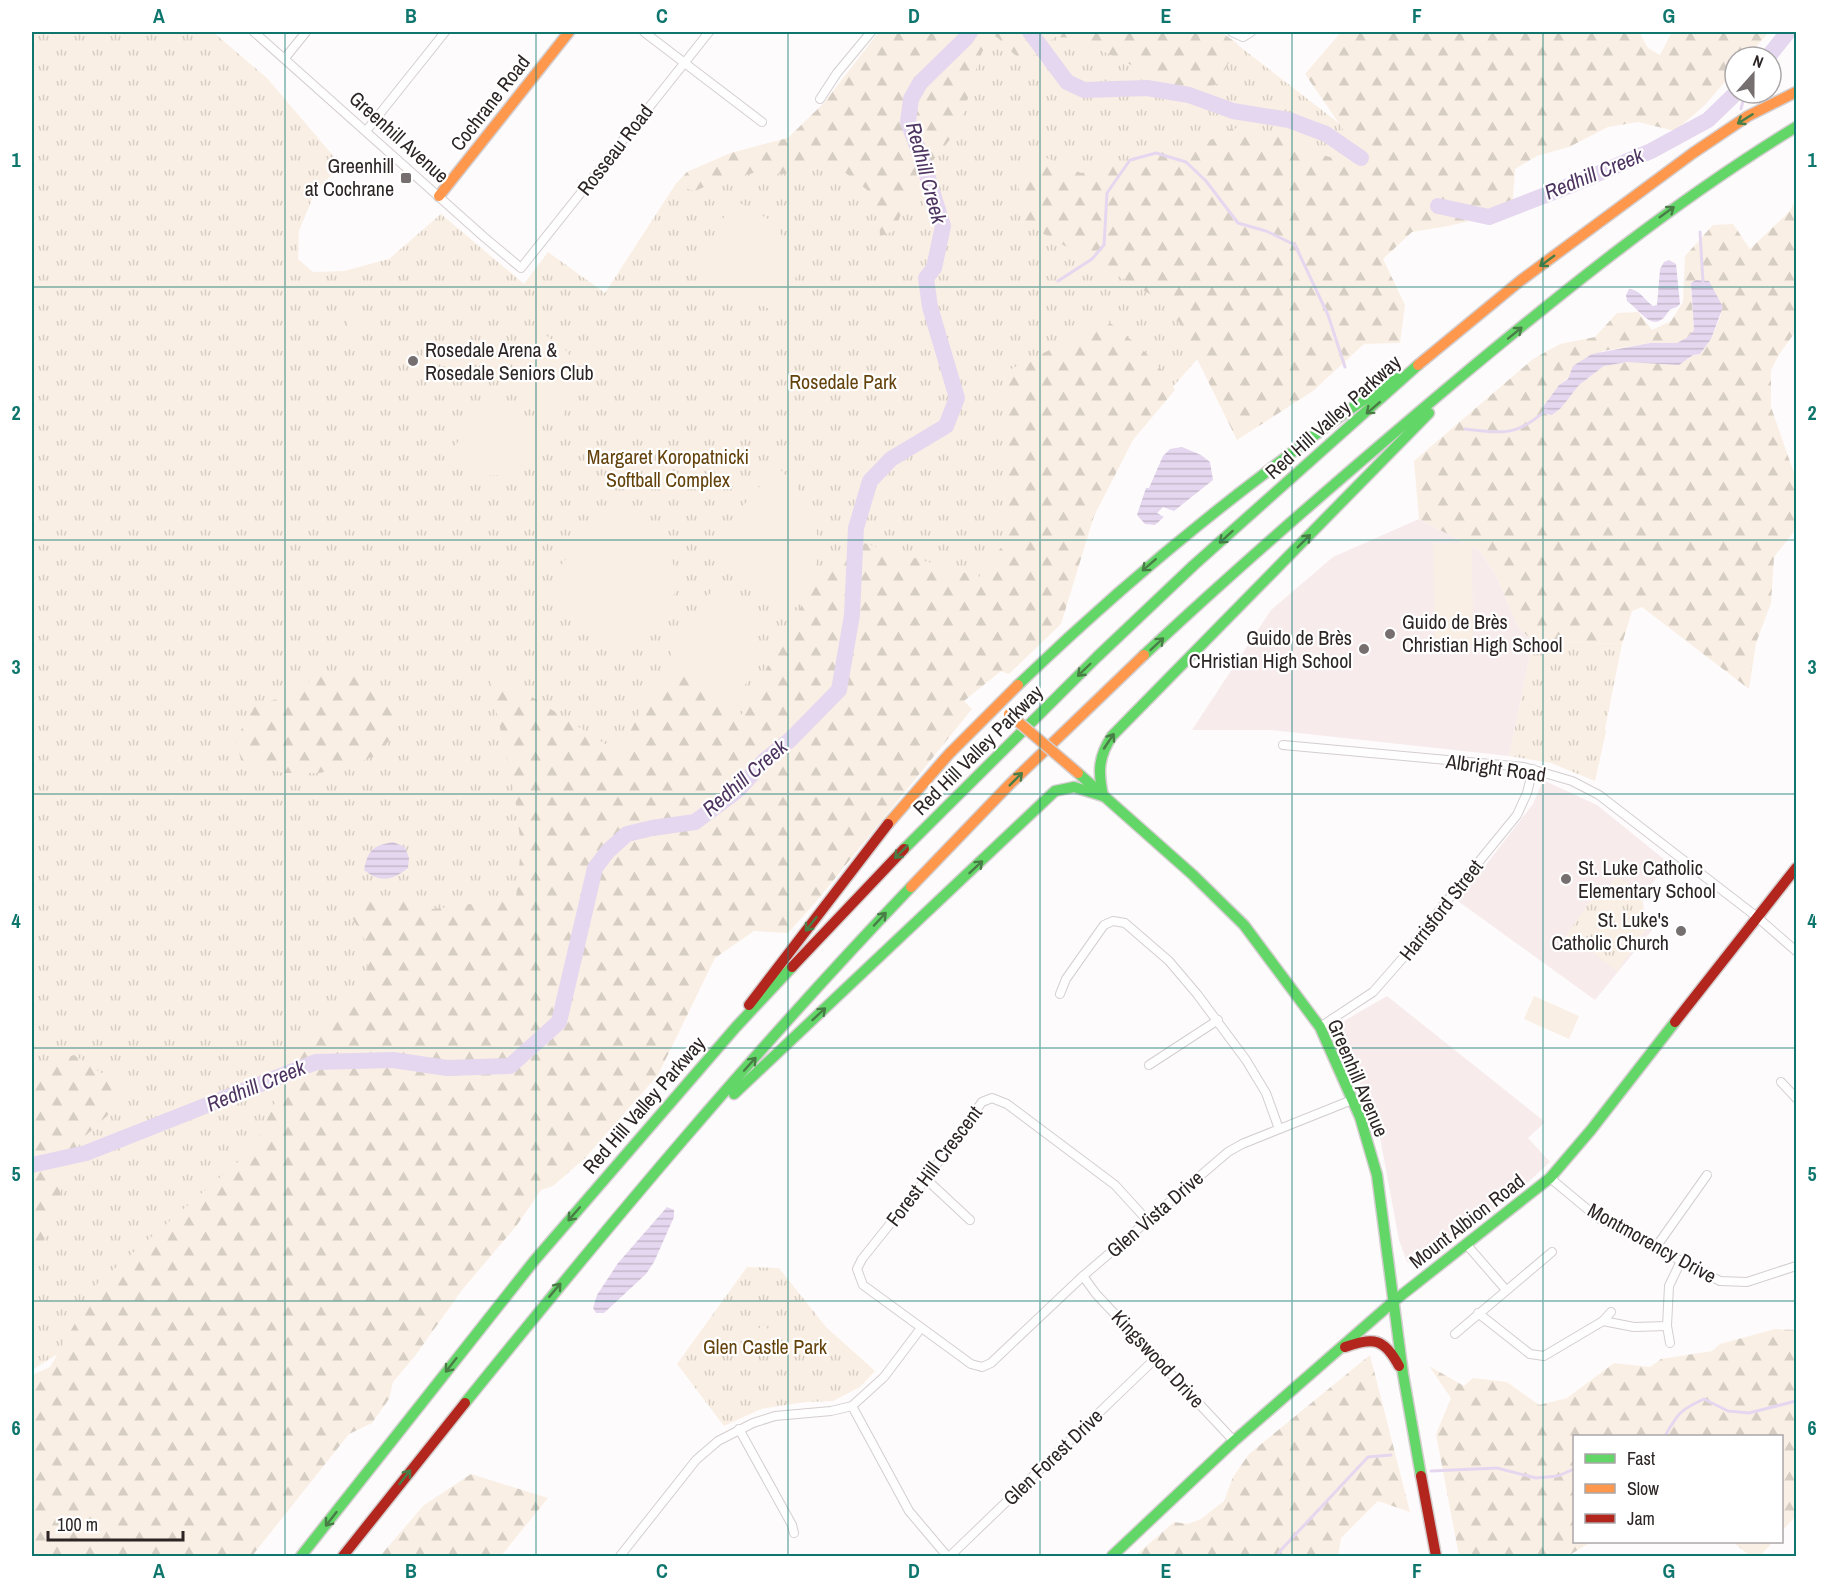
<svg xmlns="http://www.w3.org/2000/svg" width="1828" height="1588" font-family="'Archivo Narrow',sans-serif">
  <defs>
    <pattern id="grass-tufts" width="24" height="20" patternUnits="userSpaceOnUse" patternTransform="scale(1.5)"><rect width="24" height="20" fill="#faefe4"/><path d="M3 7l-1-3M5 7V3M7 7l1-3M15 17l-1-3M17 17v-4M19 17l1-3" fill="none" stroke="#d6cdc3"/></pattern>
    <pattern id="forest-firs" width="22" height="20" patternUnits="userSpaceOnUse" patternTransform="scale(1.5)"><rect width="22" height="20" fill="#faefe4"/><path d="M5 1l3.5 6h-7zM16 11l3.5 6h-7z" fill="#d6cdc3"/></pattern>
    <pattern id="water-rules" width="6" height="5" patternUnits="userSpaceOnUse" patternTransform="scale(1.5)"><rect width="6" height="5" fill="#e5d7ef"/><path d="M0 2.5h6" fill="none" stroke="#c5b8cd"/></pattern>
  </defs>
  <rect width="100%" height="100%" fill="#fefbfc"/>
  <g fill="#f7ebec">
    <path d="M1419 519 1480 551 1496 575 1518 627 1533 641 1509 756 1271 730H1192L1271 610 1333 557Z"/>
    <path d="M1543 780 1597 805 1670 864 1642 894 1644 911 1652 930 1595 1000 1458 901 1533 804Z"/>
    <path d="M1387 996 1545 1122 1528 1138 1550 1162 1523 1187 1420 1267 1407 1262 1399 1240 1379 1132 1337 1025Z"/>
  </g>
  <g fill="url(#grass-tufts)">
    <path d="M32 32H213L267 78 341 165 315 192 299 231 298 259 313 272 344 271 389 259 441 214 524 284 548 252 605 293 675 185 687 172 731 153 788 138 824 103 879 32H1221L1380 155 1035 541 511 907 61 1352 32 1370Z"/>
    <path d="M1533 641 1622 644 1605 729 1606 732 1595 781 1551 763 1509 756Z"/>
    <path d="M1618 875 1643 897V918L1647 928 1617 971 1587 948 1584 953 1565 937 1595 894 1600 898Z"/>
    <path d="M747 1267 779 1268 826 1327 875 1371 860 1387 833 1401 806 1402 761 1409 724 1426 677 1364Z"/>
  </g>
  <g fill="url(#forest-firs)" fill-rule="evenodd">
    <path d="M879 32H1221L1238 44 1218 84 1193 90 1176 87 1076 38 1054 37 1041 51 1024 60C1008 53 1006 42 992 34 974 60 972 94 959 124 950 144 933 158 921 176 910 193 902 210 895 230L880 237 879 215 871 193 843 171 807 164 783 174 753 173 711 184 695 191 675 185 687 172 731 153 788 138 824 103Z"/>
    <path d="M1341 32H1639L1648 48 1660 55 1672 32H1769L1747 57H1735V70L1705 105 1675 131 1638 122 1608 127 1569 147 1537 156 1515 169 1512 211 1448 226 1412 232 1383 259 1405 305 1400 343 1364 344 1313 391 1237 440 1171 306 1021 221 1018 176 1044 157 1081 173 1114 165 1156 150 1196 148 1232 128 1280 135 1314 153 1334 158 1343 129 1305 74Z"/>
    <path d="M1796 199V331L1780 353 1771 370V407L1796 479V529L1774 557 1771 603 1756 643 1749 689 1642 607 1632 611 1622 644 1533 641 1518 627 1496 575 1480 551 1419 519 1414 461 1533 359 1560 344 1595 337 1617 313 1638 312 1652 330 1671 321 1683 302 1685 256 1713 225 1733 224 1750 249 1789 212ZM1709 281 1721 315 1711 339 1700 354 1693 355 1687 360 1627 362 1604 366 1579 385 1561 408 1552 415 1545 414 1559 385 1603 351 1650 343H1678L1688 337 1694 330 1691 289Z"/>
    <path d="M1099 314C1126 336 1159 359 1175 390L1133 440 1094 516 1061 624 1009 674 1001 671 964 701 972 709 815 903 788 933 754 931 715 958 658 1075 585 1158 553 1186 541 1190 517 1225 462 1290 415 1356 393 1382 389 1399 372 1423 349 1434 252 1556H32V1375L50 1367 98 1283 253 1149 276 1100 290 1054 361 992 371 952 346 906 369 892 434 909 516 898 521 847 515 797 487 668 619 753 647 699 678 666 738 721 829 556 857 541 979 577 1003 545 1007 500V371L1076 337Z"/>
    <path d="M327 671 362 677 378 683 395 717 390 740 374 756 350 766 319 773H284L242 764 236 740 253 707 282 697Z"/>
    <path d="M74 1055 123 1087 109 1114 81 1140 63 1168 60 1200 43 1243 32 1254V1072L39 1065Z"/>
    <path d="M1775 1329 1796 1330V1516L1782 1531V1436H1574V1542H1591L1568 1556H1459L1436 1434 1451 1398 1429 1366 1464 1386 1473 1378 1507 1382 1539 1405 1567 1398 1614 1363 1650 1367 1661 1359 1712 1351 1720 1344Z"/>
    <path d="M1370 1355 1410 1512 1378 1501 1341 1538 1338 1556H1135L1174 1522 1188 1524 1201 1519 1224 1501 1233 1477 1249 1454Z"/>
    <path d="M471 1474 548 1498 501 1556H380L424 1505Z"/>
    <path d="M1733 1542H1773L1760 1556H1750Z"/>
  </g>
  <g fill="#faefe4">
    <path d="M733 199 768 219 785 239 796 274 793 295 781 314 702 279 700 265Z"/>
    <path d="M357 297 369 330 352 336 340 303Z"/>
    <path d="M540 331C547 337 566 348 570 356 582 377 569 407 558 424L510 387 509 374Z"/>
    <path d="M498 403 547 442C530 458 509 483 482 473 471 468 459 461 448 455L487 404Z"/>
    <path d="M777 466C784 474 792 481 799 490 820 516 824 557 809 586 803 597 795 607 789 617L718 556 716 538Z"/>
    <path d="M618 499C644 523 671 536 675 574 676 586 675 595 669 606 660 623 642 638 630 652L557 592 555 572Z"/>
    <path d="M1433 543H1472L1473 645H1435Z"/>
    <path d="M722 579C729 585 737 591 742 599 768 633 756 677 730 707L671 656 670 642Z"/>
    <path d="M1534 996 1579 1016 1569 1039 1524 1019Z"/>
    <path d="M763 1324 769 1330 745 1357 738 1352Z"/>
  </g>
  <g fill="url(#water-rules)">
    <path d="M1669 260 1676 264 1680 304C1676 309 1672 307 1668 312 1654 335 1642 312 1627 301L1626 295 1629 289C1641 290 1644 300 1653 306L1657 305 1660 269 1664 262Z"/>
    <path d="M1696 280 1709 281 1723 307 1711 339 1700 354 1693 355 1679 365 1627 362 1604 366 1579 385 1561 408 1552 415 1545 414 1543 407 1559 385 1568 379 1573 366 1592 354 1650 343H1677L1688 337 1694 330 1691 283Z"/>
    <path d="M1182 447 1201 455 1210 462 1213 480 1174 511 1163 507 1157 513 1164 517 1155 525 1145 524 1137 515 1146 488H1149L1163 456 1170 449Z"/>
    <path d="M393 842 405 847 409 858 408 868C391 881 381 883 364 870 368 849 373 846 393 842Z"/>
    <path d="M667 1207 674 1210V1217L654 1262 646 1274 604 1313H596L593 1308 597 1295 618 1263Z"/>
  </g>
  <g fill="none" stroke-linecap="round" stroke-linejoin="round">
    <g stroke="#e5d7ef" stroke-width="3">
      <path d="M1741 109 1745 93"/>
      <path d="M1700 232 1703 282"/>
      <path d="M1058 281 1092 259 1104 245 1107 193 1130 160 1156 153 1186 162 1206 181 1238 223 1266 231 1295 245 1328 315 1345 367"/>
      <path d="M1465 429C1503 433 1516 437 1546 410"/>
      <path d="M1665 1436C1678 1413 1680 1410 1704 1399L1728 1411 1749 1413 1796 1401"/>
      <path d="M1431 1471 1497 1468 1536 1478 1558 1476 1574 1469"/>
      <path d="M1278 1556 1280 1551 1368 1457 1391 1455"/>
    </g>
    <g stroke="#e5d7ef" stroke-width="16">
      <path d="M1030 32 1067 82 1084 90 1147 88 1189 95 1233 111 1289 120 1326 134 1361 158"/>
      <path d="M1768 57 1788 32"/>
      <path d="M1438 206 1489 217 1574 184 1651 151 1708 120 1736 93"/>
      <path d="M32 1165 86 1153 316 1062 393 1060 447 1068 510 1066 559 1022 595 868 608 851 627 834 652 828 695 822 738 790 765 760 790 740 839 690 852 615 856 528 870 481 891 459 946 426 957 398 930 307 926 278 934 268 943 226 922 159 908 122 911 99 920 83 966 38 970 32"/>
    </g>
    <defs>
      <g id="street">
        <path d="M254 32 484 237 521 268 709 32"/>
        <path d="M644 32 762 122"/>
        <path d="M1232 32 1243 37 1251 32"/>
        <path d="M285 58 306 32"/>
        <path d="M820 99 837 73 871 32"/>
        <path d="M366 131 445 32"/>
        <path d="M1283 745 1524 767 1572 781 1599 795 1757 917 1796 951"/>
        <path d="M1060 994 1066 979 1104 925 1113 921 1125 923 1169 961 1197 994 1246 1060 1266 1093 1279 1129"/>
        <path d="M1320 1027 1373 992 1402 959 1442 907 1517 815 1527 793 1533 769"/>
        <path d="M1149 1065 1218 1020"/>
        <path d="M1781 1082 1796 1098"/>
        <path d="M1550 1178 1598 1218 1720 1281 1747 1282 1796 1266"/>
        <path d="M926 1179 970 1220"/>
        <path d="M1147 1220 1115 1185 1007 1104 992 1098 982 1102 926 1179 862 1259 857 1269 863 1285 971 1364 982 1367 991 1363 1083 1276 1228 1152 1242 1144 1352 1100"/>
        <path d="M1467 1245 1506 1290"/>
        <path d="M1656 1247 1707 1175"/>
        <path d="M1083 1276 1096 1294 1234 1441"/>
        <path d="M1478 1313 1530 1354 1544 1356 1603 1321 1611 1312"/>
        <path d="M1603 1321 1634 1327 1667 1326"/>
        <path d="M1455 1334 1552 1252"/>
        <path d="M1670 1343 1667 1326 1669 1286 1680 1263"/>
        <path d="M852 1406 909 1511 947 1556"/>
        <path d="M739 1429 792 1525 794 1533"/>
        <path d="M620 1556 696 1460 718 1441 753 1423 775 1416 831 1411 852 1406 884 1377 921 1328"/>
        <path d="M950 1556 1157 1357"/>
      </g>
      <g id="fast">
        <path d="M1144 655C1245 560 1351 469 1458 379 1566 289 1675 201 1796 127"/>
        <path d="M1018 685C1096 610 1178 539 1264 474 1308 440 1351 406 1398 378"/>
        <path d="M1078 773 1193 875 1244 925 1320 1027 1360 1117 1377 1175 1403 1374 1421 1476"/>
        <path d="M1103 796C1098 772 1098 757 1112 736L1429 413"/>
        <path d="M904 849 1097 657 1194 565 1418 365"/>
        <path d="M734 1094 1055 791 1074 787 1103 796"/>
        <path d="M465 1403C608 1226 754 1051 911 887"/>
        <path d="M301 1556 534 1261 736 1027 792 967"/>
        <path d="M1112 1556 1234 1441 1394 1301 1550 1178 1591 1130 1675 1022"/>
      </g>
      <g id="slow">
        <path d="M439 196 569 32"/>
        <path d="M1418 365 1520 281 1693 153 1748 116 1796 92"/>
        <path d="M888 824 949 754 1018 685"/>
        <path d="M911 887 1010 784 1144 655"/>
      </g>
      <g id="jam">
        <path d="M792 967 904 849"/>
        <path d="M749 1005 888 824"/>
        <path d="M1675 1022 1796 868"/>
        <path d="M1345 1347C1374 1337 1384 1338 1399 1366"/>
        <path d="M1421 1476 1436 1556"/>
        <path d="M343 1556 465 1403"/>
      </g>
    </defs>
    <use href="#street" stroke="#d4cecf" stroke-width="10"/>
    <use href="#fast" stroke="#d4cecf" stroke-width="13"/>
    <use href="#slow" stroke="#d4cecf" stroke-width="13"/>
    <use href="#jam" stroke="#d4cecf" stroke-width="13"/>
    <use href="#street" stroke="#fffeff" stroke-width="8"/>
    <use href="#fast" stroke="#63d668" stroke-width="10"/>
    <use href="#slow" stroke="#ff974d" stroke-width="10"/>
    <use href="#jam" stroke="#b3261e" stroke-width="10"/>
    <defs>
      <path id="slow-bridge" d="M1009 714 1078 773"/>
    </defs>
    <use href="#slow-bridge" stroke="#d4cecf" stroke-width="13" stroke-linecap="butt"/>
    <use href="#slow-bridge" stroke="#ff974d" stroke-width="10"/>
  </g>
  <defs><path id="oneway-shaft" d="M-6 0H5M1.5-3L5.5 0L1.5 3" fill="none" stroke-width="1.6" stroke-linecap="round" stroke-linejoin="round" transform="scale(1.5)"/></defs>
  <g stroke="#487d46">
    <use href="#oneway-shaft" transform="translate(1745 119) rotate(148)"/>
    <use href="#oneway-shaft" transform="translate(1667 212) rotate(-36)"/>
    <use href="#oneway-shaft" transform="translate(1547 261) rotate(144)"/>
    <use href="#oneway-shaft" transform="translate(1515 333) rotate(-39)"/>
    <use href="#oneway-shaft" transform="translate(1373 408) rotate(139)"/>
    <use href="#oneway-shaft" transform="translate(1226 537) rotate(138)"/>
    <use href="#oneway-shaft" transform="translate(1304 541) rotate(-45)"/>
    <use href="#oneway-shaft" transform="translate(1149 565) rotate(139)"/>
    <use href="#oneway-shaft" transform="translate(1157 644) rotate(-43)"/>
    <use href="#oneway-shaft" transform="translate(1084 670) rotate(136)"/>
    <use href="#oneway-shaft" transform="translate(1109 741) rotate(-56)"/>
    <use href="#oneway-shaft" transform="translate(1016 779) rotate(-45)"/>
    <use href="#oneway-shaft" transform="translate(901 852) rotate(135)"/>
    <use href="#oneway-shaft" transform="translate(976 867) rotate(-43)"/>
    <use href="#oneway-shaft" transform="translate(880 919) rotate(-47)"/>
    <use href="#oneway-shaft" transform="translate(811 924) rotate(128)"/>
    <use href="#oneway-shaft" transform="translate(819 1014) rotate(-43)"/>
    <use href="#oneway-shaft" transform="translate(750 1064) rotate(-48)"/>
    <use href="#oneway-shaft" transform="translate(574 1214) rotate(131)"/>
    <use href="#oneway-shaft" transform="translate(555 1290) rotate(-50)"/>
    <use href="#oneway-shaft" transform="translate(451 1365) rotate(128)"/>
    <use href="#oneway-shaft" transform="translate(405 1477) rotate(-52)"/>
    <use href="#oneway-shaft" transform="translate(331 1519) rotate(128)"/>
  </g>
  <path fill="none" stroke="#0f766e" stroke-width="1.5" stroke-opacity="0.55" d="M285 32V1556M536 32V1556M788 32V1556M1040 32V1556M1292 32V1556M1543 32V1556M32 287H1796M32 540H1796M32 794H1796M32 1048H1796M32 1301H1796"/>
  <g fill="#766f70" stroke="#fff" stroke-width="2">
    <rect x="400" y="172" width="12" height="12" rx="3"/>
    <circle cx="413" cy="361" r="6"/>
    <circle cx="1390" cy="634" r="6"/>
    <circle cx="1364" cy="649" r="6"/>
    <circle cx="1566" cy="879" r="6"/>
    <circle cx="1681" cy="931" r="6"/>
  </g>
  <g text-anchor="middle" stroke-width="4.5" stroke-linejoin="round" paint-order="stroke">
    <g font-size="20" fill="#2c2425" stroke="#fff">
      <text transform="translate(490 103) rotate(-52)" y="7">Cochrane Road</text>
      <text transform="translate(399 137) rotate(42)" y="7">Greenhill Avenue</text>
      <text transform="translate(615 150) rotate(-52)" y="7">Rosseau Road</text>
      <text transform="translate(1333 417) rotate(-42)" y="7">Red Hill Valley Parkway</text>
      <text transform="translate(978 750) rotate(-45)" y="7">Red Hill Valley Parkway</text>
      <text transform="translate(1496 768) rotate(8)" y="7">Albright Road</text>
      <text transform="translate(1441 910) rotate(-52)" y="7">Harrisford Street</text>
      <text transform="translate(1358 1078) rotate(67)" y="7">Greenhill Avenue</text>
      <text transform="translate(644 1105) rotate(-49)" y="7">Red Hill Valley Parkway</text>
      <text transform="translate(934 1166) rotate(-53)" y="7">Forest Hill Crescent</text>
      <text transform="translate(1155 1214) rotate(-41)" y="7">Glen Vista Drive</text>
      <text transform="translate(1467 1221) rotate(-38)" y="7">Mount Albion Road</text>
      <text transform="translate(1652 1243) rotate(29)" y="7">Montmorency Drive</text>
      <text transform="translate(1158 1359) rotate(47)" y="7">Kingswood Drive</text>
      <text transform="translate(1053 1457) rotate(-44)" y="7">Glen Forest Drive</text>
    </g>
    <g font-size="20" fill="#2c2425" stroke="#fff" text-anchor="end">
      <text x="394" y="173">Greenhill<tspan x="394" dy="23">at Cochrane</tspan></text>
      <text x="425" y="357" text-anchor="start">Rosedale Arena &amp;<tspan x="425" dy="23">Rosedale Seniors Club</tspan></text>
      <text x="1402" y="629" text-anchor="start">Guido de Brès<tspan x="1402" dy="23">Christian High School</tspan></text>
      <text x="1352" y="645">Guido de Brès<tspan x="1352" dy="23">CHristian High School</tspan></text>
      <text x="1578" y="875" text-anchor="start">St. Luke Catholic<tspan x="1578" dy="23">Elementary School</tspan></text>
      <text x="1669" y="927">St. Luke's<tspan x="1669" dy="23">Catholic Church</tspan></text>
    </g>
    <g font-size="20" fill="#64420c" stroke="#fff">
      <text x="843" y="389">Rosedale Park</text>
      <text x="668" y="464">Margaret Koropatnicki<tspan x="668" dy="23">Softball Complex</tspan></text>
      <text x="765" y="1354">Glen Castle Park</text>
    </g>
    <g font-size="21" font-style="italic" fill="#4e3461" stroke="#fff">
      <text transform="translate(926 173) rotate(75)" y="7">Redhill Creek</text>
      <text transform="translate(1594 174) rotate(-22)" y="7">Redhill Creek</text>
      <text transform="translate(745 778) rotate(-41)" y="7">Redhill Creek</text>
      <text transform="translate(256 1086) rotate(-22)" y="7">Redhill Creek</text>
    </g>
  </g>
  <rect width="1828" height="1588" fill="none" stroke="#ffffff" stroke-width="66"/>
  <rect x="1573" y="1435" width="210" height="108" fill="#ffffff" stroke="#aba7a8" stroke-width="1.5"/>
  <rect x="1585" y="1454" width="30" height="9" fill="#63d668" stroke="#aba7a8" stroke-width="1.5"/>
  <text x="1627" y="1465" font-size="18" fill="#2c2425">Fast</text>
  <rect x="1585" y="1484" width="30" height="9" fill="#ff974d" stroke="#aba7a8" stroke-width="1.5"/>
  <text x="1627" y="1495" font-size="18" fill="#2c2425">Slow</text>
  <rect x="1585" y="1514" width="30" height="9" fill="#b3261e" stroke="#aba7a8" stroke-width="1.5"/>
  <text x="1627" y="1525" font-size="18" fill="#2c2425">Jam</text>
  <g transform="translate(1753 75) rotate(21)"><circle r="28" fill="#ffffff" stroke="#aba7a8" stroke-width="1.5"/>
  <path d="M0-4.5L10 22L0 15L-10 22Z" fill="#766f70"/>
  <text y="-9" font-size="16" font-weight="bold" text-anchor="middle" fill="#2c2425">N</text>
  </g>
  <path d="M48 1531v9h135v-9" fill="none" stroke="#2c2425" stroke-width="3"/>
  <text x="57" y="1531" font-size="18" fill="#2c2425" stroke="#ffffff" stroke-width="4.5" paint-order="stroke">100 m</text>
  <rect x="33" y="33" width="1762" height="1522" fill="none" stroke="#0f766e" stroke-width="2"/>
  <g font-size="20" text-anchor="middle" font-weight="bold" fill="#0f766e">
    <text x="159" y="23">A</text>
    <text x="411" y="23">B</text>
    <text x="662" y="23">C</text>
    <text x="914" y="23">D</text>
    <text x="1166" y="23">E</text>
    <text x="1417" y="23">F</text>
    <text x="1669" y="23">G</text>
    <text x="16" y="167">1</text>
    <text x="1812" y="167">1</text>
    <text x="16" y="420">2</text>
    <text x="1812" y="420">2</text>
    <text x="16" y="674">3</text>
    <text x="1812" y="674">3</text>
    <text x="16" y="928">4</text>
    <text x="1812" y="928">4</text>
    <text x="16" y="1181">5</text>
    <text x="1812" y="1181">5</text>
    <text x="16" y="1435">6</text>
    <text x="1812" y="1435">6</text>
    <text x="159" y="1578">A</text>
    <text x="411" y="1578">B</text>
    <text x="662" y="1578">C</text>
    <text x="914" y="1578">D</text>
    <text x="1166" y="1578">E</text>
    <text x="1417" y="1578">F</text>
    <text x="1669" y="1578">G</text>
  </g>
</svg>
